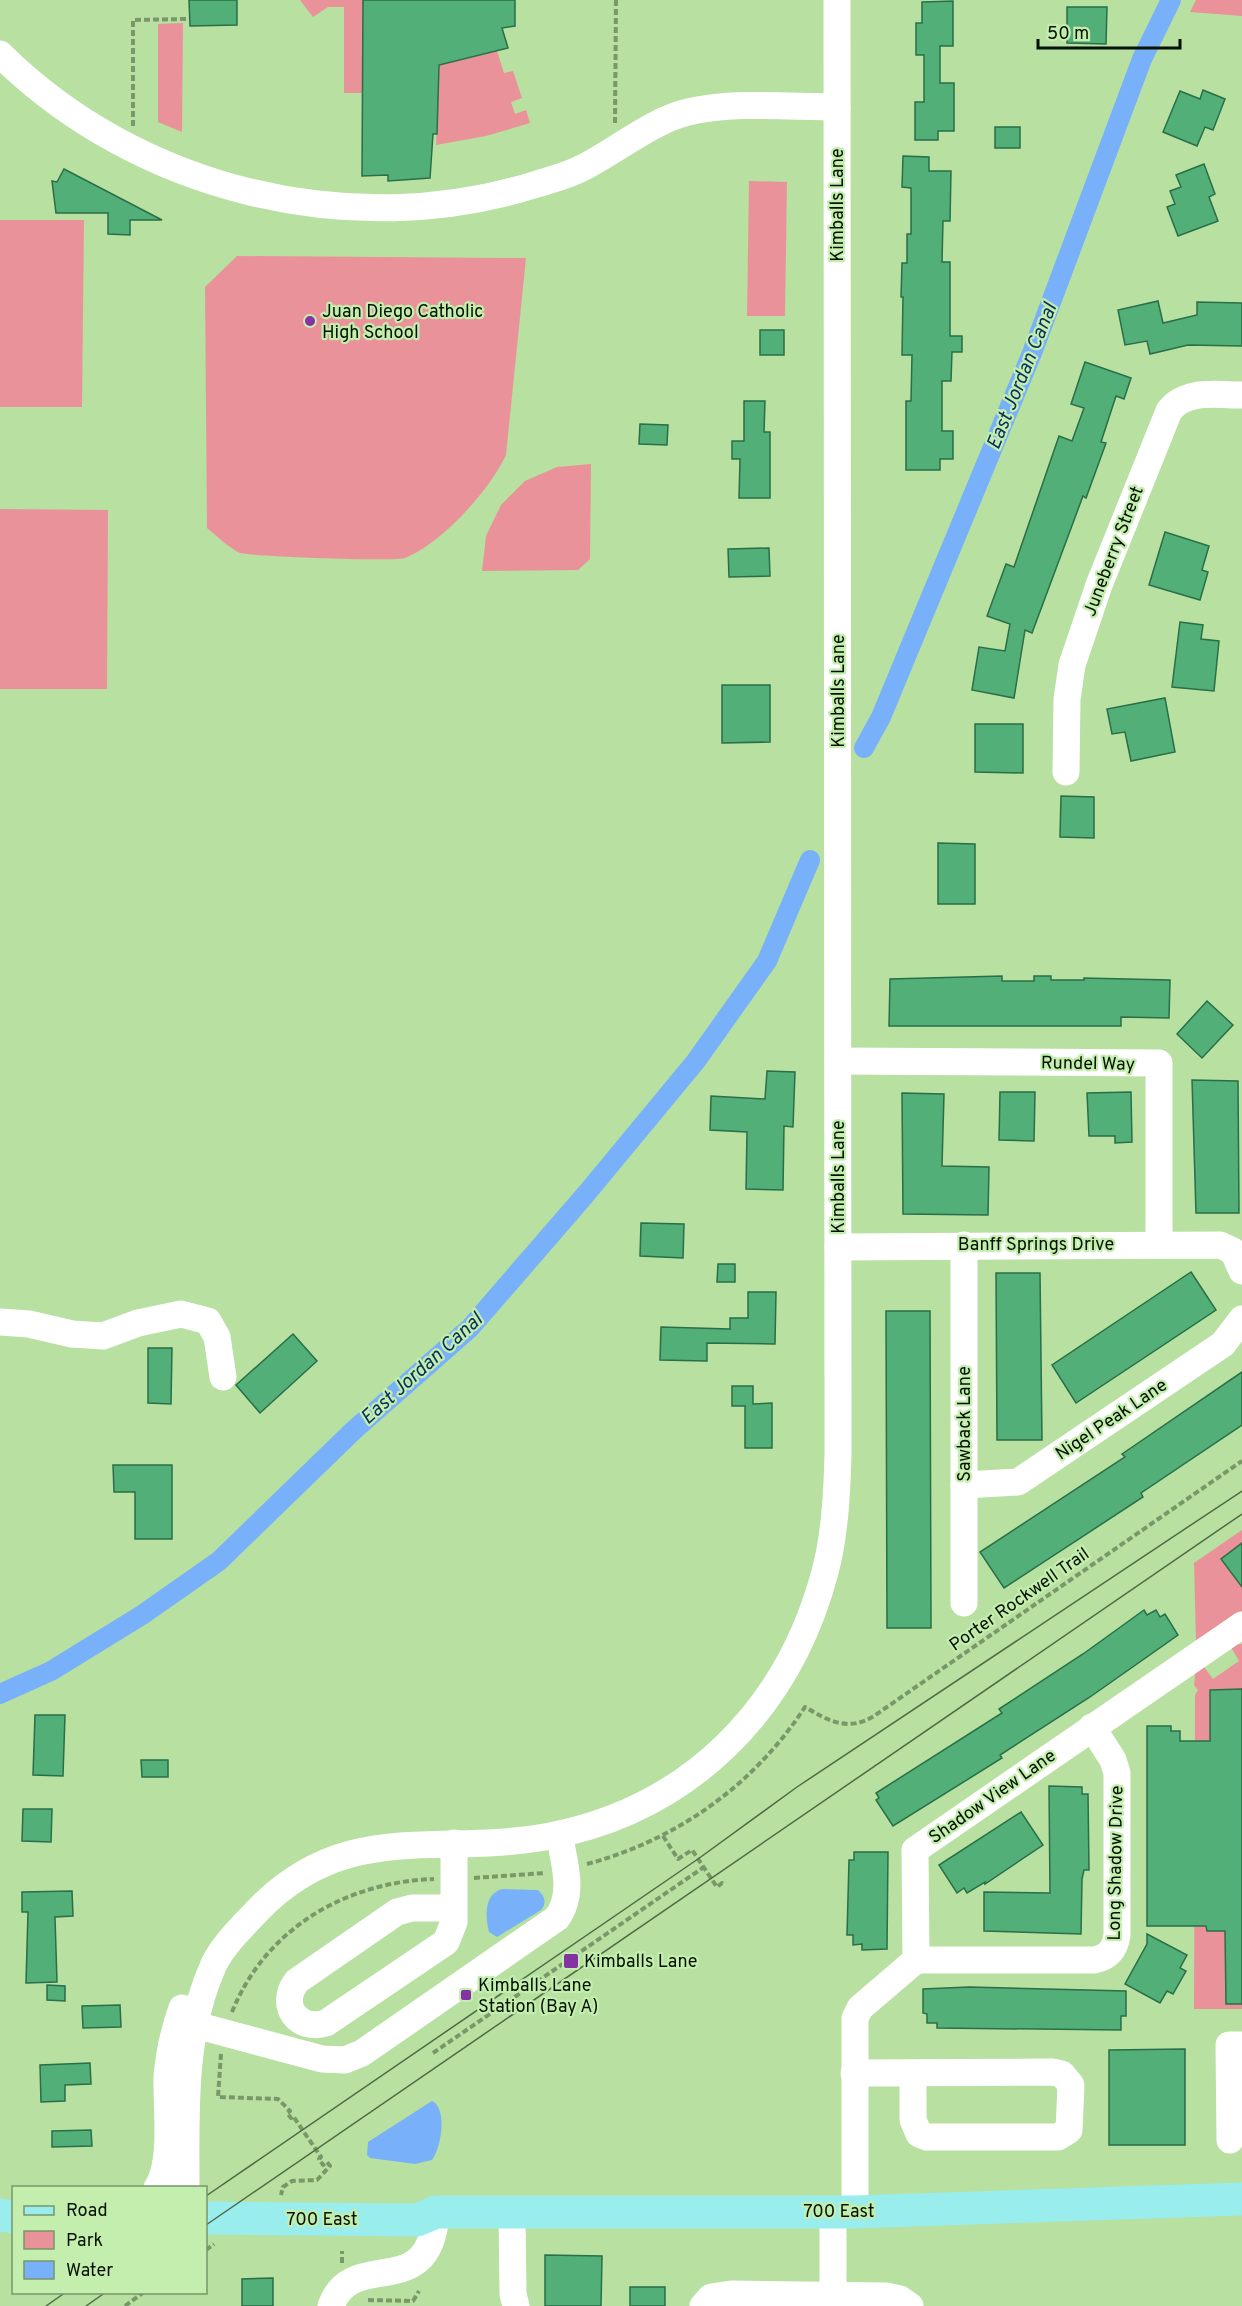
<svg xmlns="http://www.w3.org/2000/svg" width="1242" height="2306" font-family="Overpass,sans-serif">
  <rect width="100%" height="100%" fill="#b7e0a1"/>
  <g fill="#ea9299">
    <path d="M300 0H363L362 93H344V7H328L313 17Z"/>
    <path d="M1196 0H1242V16L1190 12Z"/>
    <path d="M183 23 182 132 158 122V24Z"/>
    <path d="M497 51 504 73 513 71 522 98 511 102 515 114 526 110 530 123 486 136 436 145 439 65Z"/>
    <path d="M749 181 787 182 785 316H747Z"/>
    <path d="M0 220H84L82 407H0Z"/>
    <path d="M237 256 526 258 506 455C489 491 442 543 405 558 397 562 249 556 240 553 229 548 217 536 207 528L205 287Z"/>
    <path d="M591 464 590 559 578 570 482 571 486 536 501 505 525 481 557 467Z"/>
    <path d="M0 509 108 510 107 689H0Z"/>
    <path d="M1242 1530V1543L1221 1559 1242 1587V1611L1196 1642 1194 1563Z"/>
    <path d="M1242 1644V1689L1210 1690V1769L1204 1792 1206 1930H1242L1225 1956 1226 2004H1242V2009H1194L1195 1695 1198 1690 1194 1685 1196 1667H1204L1213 1679 1239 1661 1231 1647 1233 1645Z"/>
  </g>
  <g fill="#78b1fa">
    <path d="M503 1889 538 1890C545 1896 547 1903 541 1910L497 1937 489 1932C485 1916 484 1893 503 1889Z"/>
    <path d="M432 2101C448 2109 441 2148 432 2160L415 2164 370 2158 367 2155 368 2142Z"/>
  </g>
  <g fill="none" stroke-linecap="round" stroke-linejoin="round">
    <g stroke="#78b1fa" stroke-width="20">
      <path d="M864 748 881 717 1032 353 1142 59 1171 0"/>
      <path d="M0 1694 51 1671 142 1615 219 1561 354 1430 470 1328 586 1194 696 1061 767 961 810 860"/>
    </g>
  </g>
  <g fill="#52af78" stroke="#296f47" stroke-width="1.5">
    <path d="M189 0H237V25L190 26Z"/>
    <path d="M363 0H515V26L502 28 508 48 439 65 437 134H433L430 178 388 181V175L362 176Z"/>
    <path d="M953 1V46H940V83H954V131H938V140H915V102H924V55H916V23H922V2Z"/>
    <path d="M1067 7H1107L1106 44 1067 43Z"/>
    <path d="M1203 90 1225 99 1213 130 1205 127 1197 146 1163 132 1180 91 1200 99Z"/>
    <rect x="995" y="127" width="25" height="21"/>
    <path d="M903 156 929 157V171H951L950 221H943L942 262H950V336H962V352H952L951 381H942V431H953V459H940V470H906V401H911L912 355H902L903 297H901L902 263H907V234H911V188L902 187Z"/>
    <path d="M1204 164 1215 194 1209 197 1218 221 1178 236 1167 207 1175 204 1170 191 1181 187 1176 175Z"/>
    <path d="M64 169 162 220H130V235L108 234V213H56L52 181 57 182Z"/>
    <path d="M1158 301 1163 323 1197 315V302L1242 303V346L1188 345 1150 354 1147 341 1125 345 1118 310Z"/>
    <rect x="760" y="330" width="24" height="25"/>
    <path d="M1085 362 1131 378 1124 399 1116 396 1101 442 1106 443 1086 498 1083 496 1032 633 1025 630 1014 698 972 690 979 647 1005 651 1010 624 987 616 1006 564 1014 567 1059 436 1072 441 1084 408 1071 404Z"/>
    <path d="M744 401H765L764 432H770V498H739L740 459H732V441H744Z"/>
    <path d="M640 424 668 425 667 445 639 444Z"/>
    <path d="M1165 532 1209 546 1202 570 1208 572 1200 600 1149 585Z"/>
    <path d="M769 548 770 576 729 577 728 549Z"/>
    <path d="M1180 622 1203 625 1201 639 1219 641 1214 691 1172 687Z"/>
    <path d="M722 685H770V742L722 743Z"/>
    <path d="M1165 698 1175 752 1131 761 1125 732 1112 734 1107 709Z"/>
    <path d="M975 724H1023V773L975 772Z"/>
    <path d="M1061 796 1094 797V838L1060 837Z"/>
    <path d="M938 843 975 844V904H938Z"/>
    <path d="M1002 976V981H1034V976H1051V980H1084V978L1170 980 1169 1018 1121 1017V1026H889L890 979Z"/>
    <path d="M1207 1001 1233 1025 1202 1058 1177 1034Z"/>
    <path d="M767 1071 795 1072 793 1127 784 1126 783 1190 746 1189 747 1132 710 1130 711 1096 765 1099Z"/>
    <path d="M1192 1080 1238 1081 1239 1213H1196Z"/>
    <path d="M1000 1092H1035L1034 1141 999 1140Z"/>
    <path d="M1131 1092 1132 1142 1115 1143V1136H1089L1087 1093Z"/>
    <path d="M902 1093 944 1094 942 1166 989 1167 988 1215 903 1214Z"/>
    <path d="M641 1223 684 1224 683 1258 640 1256Z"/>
    <path d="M718 1264H735V1282H717Z"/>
    <path d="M1191 1272 1216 1310 1076 1403 1052 1365Z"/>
    <path d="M996 1273H1040L1042 1440H997Z"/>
    <path d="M748 1292H776L775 1344 707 1343V1361L660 1360 661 1327 730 1329V1318H748Z"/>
    <path d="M886 1311H930L931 1628H887Z"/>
    <path d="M293 1334 317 1361 260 1413 236 1385Z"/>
    <path d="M148 1348H172L171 1404 148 1403Z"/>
    <path d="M1242 1372V1425L1141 1493 1143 1497 1004 1588 980 1552 1125 1457 1122 1454Z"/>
    <path d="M732 1386H753V1404L772 1403V1448H745V1406H732Z"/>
    <path d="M113 1465H172V1539H135V1492H114Z"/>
    <path d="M1242 1543V1587L1221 1559Z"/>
    <path d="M1144 1610 1147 1615 1156 1610 1160 1617 1165 1614 1178 1635 1090 1697 1000 1755 1002 1758 893 1826 876 1800 879 1798 876 1793 1002 1713 999 1709 1083 1654Z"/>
    <path d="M1242 1689V2004H1226L1225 1931H1207L1206 1926H1147V1726H1171V1731H1180V1741H1210V1690Z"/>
    <path d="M35 1715H65L63 1776 33 1775Z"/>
    <path d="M141 1760H168V1777H142Z"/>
    <path d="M1049 1786 1082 1787V1794H1088L1089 1870H1084L1082 1879 1081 1934 984 1931V1892L1050 1893Z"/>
    <path d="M23 1809H52L51 1842 22 1841Z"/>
    <path d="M1021 1812 1043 1845 985 1884V1882L967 1893 964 1888 957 1893 939 1865Z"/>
    <path d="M854 1852H888L887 1949 862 1950V1944L853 1945V1935H847L849 1860H854Z"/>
    <path d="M72 1891 73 1916 55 1917 57 1982 26 1983 28 1912H22V1892Z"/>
    <path d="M1147 1934 1187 1955 1180 1968 1186 1971 1173 1994 1167 1991 1160 2003 1125 1984 1147 1944Z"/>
    <path d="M47 1985 65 1986V2001L47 2000Z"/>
    <path d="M969 1987 1126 1991V2016H1121V2030L937 2028V2023H927V2014L923 2013V1989Z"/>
    <path d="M120 2005 121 2027 83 2028 82 2006Z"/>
    <path d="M1185 2049V2145H1109V2050Z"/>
    <path d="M90 2063 91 2084 65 2085V2101L41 2102 40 2065Z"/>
    <path d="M91 2130 92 2146 52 2147V2131Z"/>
    <path d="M545 2255 602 2256 601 2306H545Z"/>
    <path d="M273 2278V2306H242V2279Z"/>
    <rect x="630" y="2287" width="35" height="19"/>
  </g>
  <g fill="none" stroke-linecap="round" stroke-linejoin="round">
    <g stroke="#799869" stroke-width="4" stroke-dasharray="6 3" stroke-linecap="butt">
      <path d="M615 123 616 0"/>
      <path d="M133 126V20L186 19"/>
      <path d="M663 1836 678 1859 692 1850 717 1887 722 1883 724 1886"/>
      <path d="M587 1864C677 1840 754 1785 805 1707 829 1721 848 1732 874 1716L1242 1461"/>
      <path d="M474 1878 545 1873"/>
      <path d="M232 2012C266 1928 346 1882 434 1879"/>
      <path d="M433 2053 704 1867"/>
      <path d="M221 2054 218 2097 278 2099 290 2111 287 2113 291 2118 293 2116 321 2157 319 2159 323 2165 327 2162 330 2166 317 2180 292 2181 283 2187 281 2195"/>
      <path d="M206 2250 214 2244"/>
      <path d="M342 2263V2251"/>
      <path d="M368 2300 413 2301 419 2291"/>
      <path d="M125 2306 144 2292"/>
    </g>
    <g stroke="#fff" stroke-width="27">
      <path d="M0 54C137 190 352 243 537 184 553 179 570 175 584 167 616 151 653 120 688 112 735 101 789 107 837 107"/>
      <path d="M1066 772 1067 699 1072 665 1099 585 1169 411C1185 389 1217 395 1242 395"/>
      <path d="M838 1061 1159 1063V1243"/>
      <path d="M838 1247 1220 1245 1233 1251 1242 1271"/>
      <path d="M0 1322 29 1324 72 1334 103 1336 138 1323 181 1314 208 1321 217 1337 223 1377"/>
      <path d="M964 1485 1018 1482 1223 1344 1242 1319"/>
      <path d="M964 1603V1245"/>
      <path d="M454 1908H412L397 1912 297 1981C278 2005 298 2032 326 2023L446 1942 454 1922V1843"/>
      <path d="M916 1960 915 1850 1242 1625"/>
      <path d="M916 1960H1094C1109 1957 1115 1949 1117 1935V1773L1113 1760 1092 1727"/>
      <path d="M203 2027 322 2059 345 2060 362 2053 557 1918C575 1893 564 1862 559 1834"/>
      <path d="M854 2073 1052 2072 1062 2074 1071 2085 1069 2130 1058 2137H927L919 2134 913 2120V2073"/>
      <path d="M1230 2140 1229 2045H1242"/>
      <path d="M157 2188C174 2162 166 2108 167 2077 169 2054 174 2030 182 2008"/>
      <path d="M186 2188C186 2112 182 2034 214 1964 224 1944 242 1927 257 1911 345 1819 437 1856 545 1837 688 1811 788 1711 825 1572 835 1534 837 1493 838 1454L837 0"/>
      <path d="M512 2211 513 2294 516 2306"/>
      <path d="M833 2212V2295"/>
      <path d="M855 2212V2018L860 2008 916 1960"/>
      <path d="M331 2306C352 2246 431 2306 436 2212"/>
      <path d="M703 2306 711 2297 731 2294 886 2296 900 2299 910 2306"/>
    </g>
    <g stroke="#99eded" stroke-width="33">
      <path d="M0 2215 14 2217"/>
      <path d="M206 2218 417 2220 436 2212H855L1242 2199"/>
    </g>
    <g stroke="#516a45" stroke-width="1.5">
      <path d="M206 2196 698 1859 797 1787 1242 1491"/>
      <path d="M206 2225 1242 1514"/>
      <path d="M46 2306 66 2292"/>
      <path d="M86 2306 106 2292"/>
    </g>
  </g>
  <g fill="#8433a3" stroke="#c4eeae" stroke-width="2">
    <circle cx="310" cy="321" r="6"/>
    <rect x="563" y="1953" width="16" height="16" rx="3"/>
    <rect x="460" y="1989" width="12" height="12" rx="3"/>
  </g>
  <g text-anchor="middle" stroke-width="4.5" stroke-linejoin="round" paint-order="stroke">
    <g font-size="18" fill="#041100" stroke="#c4eeae">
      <text transform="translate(837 205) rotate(-90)" y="6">Kimballs Lane</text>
      <text transform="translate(1113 551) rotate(-69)" y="6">Juneberry Street</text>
      <text transform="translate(838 691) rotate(-90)" y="6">Kimballs Lane</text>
      <text transform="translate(1088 1063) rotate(1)" y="6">Rundel Way</text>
      <text transform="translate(838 1177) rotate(-90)" y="6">Kimballs Lane</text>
      <text x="1036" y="1250">Banff Springs Drive</text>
      <text transform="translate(1111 1419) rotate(-34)" y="6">Nigel Peak Lane</text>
      <text transform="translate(964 1424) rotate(-90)" y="6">Sawback Lane</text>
      <text transform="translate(1019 1599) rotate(-35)" y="6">Porter Rockwell Trail</text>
      <text transform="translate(992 1796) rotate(-35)" y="6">Shadow View Lane</text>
      <text transform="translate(1115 1863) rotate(-89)" y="6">Long Shadow Drive</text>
      <text x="839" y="2217">700 East</text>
      <text x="322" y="2225">700 East</text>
    </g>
    <g font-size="18" fill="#041100" stroke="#c4eeae" text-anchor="start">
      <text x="322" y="317">Juan Diego Catholic<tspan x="322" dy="21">High School</tspan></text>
      <text x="584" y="1967">Kimballs Lane</text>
      <text x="478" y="1991">Kimballs Lane<tspan x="478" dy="21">Station (Bay A)</tspan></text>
    </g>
    <g font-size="20" font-style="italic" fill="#09305e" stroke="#c4eeae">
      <text transform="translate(1021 376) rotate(-68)" y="7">East Jordan Canal</text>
      <text transform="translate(421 1368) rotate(-42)" y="7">East Jordan Canal</text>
    </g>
  </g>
  <rect x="12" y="2186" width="195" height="108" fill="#c4eeae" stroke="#779668" stroke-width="1.5"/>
  <rect x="24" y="2206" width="30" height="9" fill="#99eded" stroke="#779668" stroke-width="1.5"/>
  <text x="66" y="2216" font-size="18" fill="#041100">Road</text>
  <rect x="24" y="2231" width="30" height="18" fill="#ea9299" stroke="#779668" stroke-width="1.5"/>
  <text x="66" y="2246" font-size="18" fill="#041100">Park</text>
  <rect x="24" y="2261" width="30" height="18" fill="#78b1fa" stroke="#779668" stroke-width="1.5"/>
  <text x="66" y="2276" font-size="18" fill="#041100">Water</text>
  <path d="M1038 39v9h142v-9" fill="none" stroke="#041100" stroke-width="3"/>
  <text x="1047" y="39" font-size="18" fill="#041100" stroke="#c4eeae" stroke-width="4.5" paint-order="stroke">50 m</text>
</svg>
